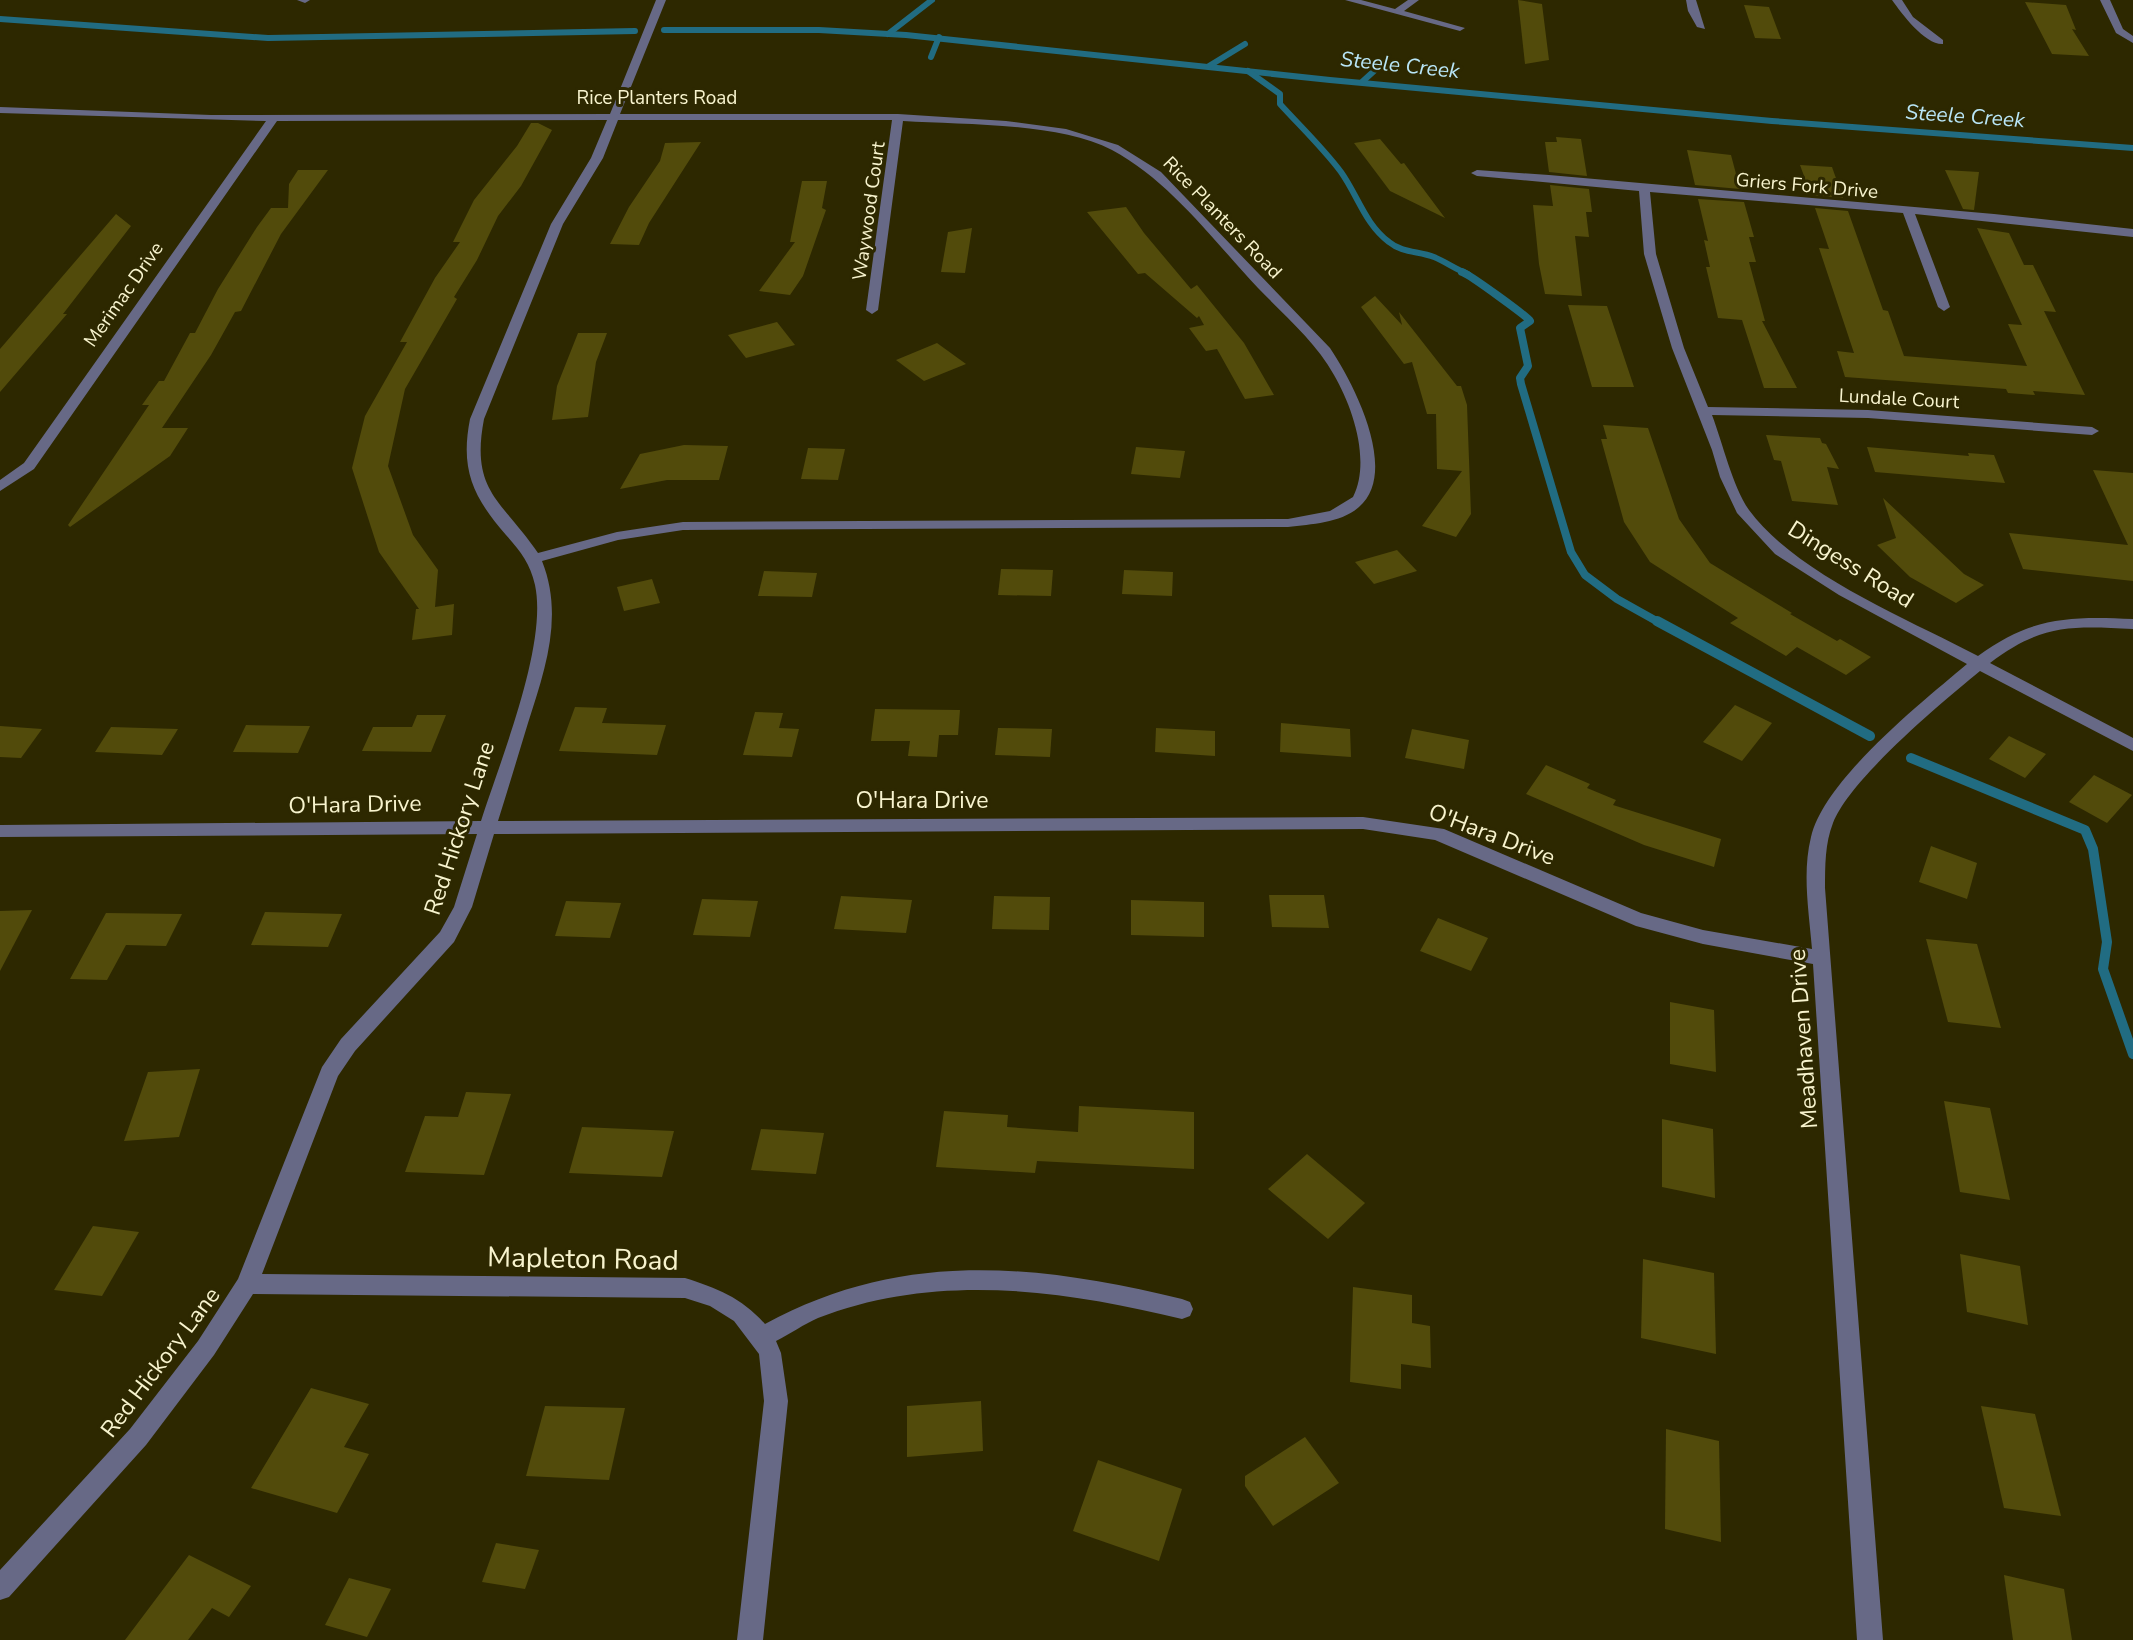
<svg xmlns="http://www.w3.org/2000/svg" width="2133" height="1640" font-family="'Nunito Sans',sans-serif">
  <rect width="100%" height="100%" fill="#2d2800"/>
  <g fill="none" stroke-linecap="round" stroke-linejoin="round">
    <g stroke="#216c82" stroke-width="6">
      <path d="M0 19 268 38 635 31"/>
      <path d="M664 30H819L906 35 1330 80 1772 121 2133 148"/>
      <path d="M888 34 932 0"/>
      <path d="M931 57 939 37"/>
      <path d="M1209 66 1245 44"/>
      <path d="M1248 71 1280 94V104C1300 126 1323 148 1341 172 1358 196 1365 224 1389 242 1402 253 1419 251 1434 257 1446 262 1455 269 1468 274"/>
      <path d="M1362 82 1385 61"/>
    </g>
    <path stroke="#216c82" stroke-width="8" d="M1462 272C1469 274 1528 317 1530 321L1520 328 1528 366 1520 378 1521 384 1571 552 1585 575 1617 599 1660 623"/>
    <g stroke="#216c82" stroke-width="10">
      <path d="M1657 621 1870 736"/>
      <path d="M1911 758 2085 830 2093 849 2107 942 2103 969 2133 1054"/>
    </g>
  </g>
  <g fill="#524b0b">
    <path d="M1518 0 1542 4 1549 60 1525 64Z"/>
    <path d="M2025 2 2066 5 2076 30 2072 29 2089 56 2052 54Z"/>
    <path d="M1744 5 1769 7 1781 39 1755 38Z"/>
    <path d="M531 123H538L552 130 521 186 498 216 477 260 454 297 457 299 405 389 388 466 413 535 438 570 435 607 454 604 452 635 412 640 416 609H419L379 552 352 468 365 416 407 342H400L435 278 460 242H453L474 200 517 146Z"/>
    <path d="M1556 137 1581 139 1587 176 1549 172 1545 142H1557Z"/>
    <path d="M1380 139 1401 164 1404 163 1445 218 1390 191 1354 143Z"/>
    <path d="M701 142 649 223 639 245 610 244 629 207 660 161 665 143Z"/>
    <path d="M1687 150 1731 155 1740 189 1695 185Z"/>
    <path d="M1800 165 1832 167 1843 198 1811 195Z"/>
    <path d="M298 170H328L281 234 241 311 235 312 211 355 162 428H188L170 456 70 527 68 525 149 405H142L159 381H164L190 333H195L218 289 257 227 271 208H288L289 184Z"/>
    <path d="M1945 170 1979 172 1974 210 1963 209Z"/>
    <path d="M802 181H827L822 208 826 210 803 276 790 295 759 291 795 242H790Z"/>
    <path d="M1550 185 1589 189 1592 212H1586L1589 237 1575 236 1582 296 1545 294 1539 264 1533 205 1553 206Z"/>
    <path d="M1698 199 1744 202 1754 237H1749L1756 262H1749L1765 321H1762L1797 388H1764L1742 320 1718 318 1706 267H1710L1704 240 1708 241Z"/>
    <path d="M1126 207 1144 233 1191 289 1197 285 1244 343 1274 395 1245 399 1217 349 1206 351 1189 328 1204 325 1199 316 1197 318 1145 273 1138 274 1087 212Z"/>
    <path d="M1815 208 1848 211 1883 310 1888 311 1904 356 2027 366 2008 324 2022 325 1977 228 2009 233 2024 265H2033L2056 312 2044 311 2085 395 2033 391 2035 395 2008 393 2006 389 1845 377 1837 351 1854 353 1819 248 1829 249Z"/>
    <path d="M116 214 131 226 63 314H67L0 392V349Z"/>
    <path d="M972 228 965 273 941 272 948 232Z"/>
    <path d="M1375 296 1402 325 1399 312 1457 386H1461L1467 405 1471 514 1456 537 1422 526 1462 471 1437 469 1436 414H1427L1412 362 1404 364 1361 307Z"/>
    <path d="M1568 305 1607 306 1634 387H1592Z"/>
    <path d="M777 322 795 345 746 358 728 335Z"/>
    <path d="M578 333H607L596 362 588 417 552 420 557 386Z"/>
    <path d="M937 343 966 364 924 381 896 360Z"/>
    <path d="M1603 425 1648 428 1679 519 1710 563 1792 613 1790 614 1837 641 1840 639 1871 657 1846 675 1797 647 1786 656 1730 623 1738 618 1650 562 1624 522 1601 439H1607Z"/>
    <path d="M1766 435 1820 438 1822 443 1826 444 1839 469 1827 467 1838 505 1792 501 1781 461 1774 460Z"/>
    <path d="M684 445 728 446 719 480H667L620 489 640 454Z"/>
    <path d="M1136 447 1185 451 1180 478 1131 474Z"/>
    <path d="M1867 447 1969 456 1968 453 1994 455 2005 483 1875 472Z"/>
    <path d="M808 448 845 449 838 480 801 479Z"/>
    <path d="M2093 470 2133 473V581L2023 569 2009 533 2128 545Z"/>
    <path d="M1883 498 1964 574 1984 585 1956 603 1910 577 1877 545 1896 538Z"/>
    <path d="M1397 550 1417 571 1374 584 1355 562Z"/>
    <path d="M1001 569 1053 570 1051 596 998 595Z"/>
    <path d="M1124 570 1173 572 1172 596 1122 594Z"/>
    <path d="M764 571 817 573 812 597 758 596Z"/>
    <path d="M652 579 660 603 624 611 617 587Z"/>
    <path d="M1735 705 1772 723 1742 761 1703 742Z"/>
    <path d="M575 707 607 708 602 723 666 725 657 755 559 751Z"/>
    <path d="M875 709 960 710 958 735H939L937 757 908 756 910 741H871Z"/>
    <path d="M755 712 783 713 779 728 799 729 792 757 743 755Z"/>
    <path d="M417 715H446L431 752 362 751 373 727H412Z"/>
    <path d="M1281 723 1350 729 1351 757 1280 752Z"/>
    <path d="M246 725 310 726 298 753 233 752Z"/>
    <path d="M0 726 42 729 21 758 0 757Z"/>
    <path d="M111 727 178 729 162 755 95 752Z"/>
    <path d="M998 728 1052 729 1050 757 995 755Z"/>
    <path d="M1156 728 1215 731V756L1155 752Z"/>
    <path d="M1412 729 1469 740 1464 769 1405 758Z"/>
    <path d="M2009 736 2046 754 2025 778 1989 759Z"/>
    <path d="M1546 765 1590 784 1587 788 1616 800 1613 805 1721 839 1714 867 1644 845 1526 794Z"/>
    <path d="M2094 775 2132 795 2107 823 2069 802Z"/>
    <path d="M1931 846 1977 863 1967 899 1919 882Z"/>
    <path d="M1269 895H1324L1329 928 1272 927Z"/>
    <path d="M841 896 912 900 906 933 834 929Z"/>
    <path d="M994 896 1050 897 1049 930 992 929Z"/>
    <path d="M702 899 758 901 750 937 693 935Z"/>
    <path d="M1131 900 1204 902V937L1131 935Z"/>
    <path d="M566 901 621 903 610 938 555 936Z"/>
    <path d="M32 910 0 971V911Z"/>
    <path d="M265 912 342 914 328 947 251 945Z"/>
    <path d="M106 913 182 914 166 946 126 945 107 980 70 979Z"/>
    <path d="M1438 918 1488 938 1471 971 1420 951Z"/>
    <path d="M1926 939 1977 944 2001 1028 1948 1022Z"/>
    <path d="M1670 1002 1714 1010 1716 1072 1670 1064Z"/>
    <path d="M200 1069 179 1137 124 1141 148 1072Z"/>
    <path d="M466 1092 511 1094 484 1175 405 1172 425 1116 458 1117Z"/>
    <path d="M1944 1101 1990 1108 2010 1200 1960 1192Z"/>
    <path d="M1079 1106 1194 1112V1169L1037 1161 1035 1173 936 1167 944 1111 1008 1115 1007 1127 1078 1132Z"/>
    <path d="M1662 1119 1713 1129 1715 1198 1662 1187Z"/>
    <path d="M582 1127 674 1131 662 1177 569 1173Z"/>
    <path d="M761 1129 824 1133 816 1174 751 1170Z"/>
    <path d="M1307 1154 1365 1203 1328 1239 1268 1189Z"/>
    <path d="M93 1226 139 1232 102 1296 54 1290Z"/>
    <path d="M1960 1254 2020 1266 2028 1325 1967 1312Z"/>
    <path d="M1643 1259 1714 1273 1716 1354 1641 1338Z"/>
    <path d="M1353 1287 1412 1295V1323L1430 1326 1431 1368 1401 1364V1389L1350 1382Z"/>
    <path d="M311 1388 369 1404 344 1447 369 1454 337 1513 251 1488Z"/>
    <path d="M981 1401 983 1451 907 1457V1406Z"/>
    <path d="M545 1406 625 1408 609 1480 526 1476Z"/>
    <path d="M1981 1406 2035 1414 2061 1516 2004 1508Z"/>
    <path d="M1666 1429 1719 1441 1721 1542 1665 1529Z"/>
    <path d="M1305 1437 1339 1483 1273 1526 1245 1486V1476Z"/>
    <path d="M1098 1460 1182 1489 1159 1561 1073 1531Z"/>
    <path d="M496 1543 539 1550 525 1589 482 1582Z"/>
    <path d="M189 1555 251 1586 229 1617 212 1608 188 1640H125Z"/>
    <path d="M2004 1575 2064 1589 2072 1640H2013Z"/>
    <path d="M349 1578 391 1589 367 1637 325 1625Z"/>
  </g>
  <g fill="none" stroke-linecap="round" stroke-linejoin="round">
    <g fill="#676986" fill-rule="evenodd">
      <path d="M297 0H310L305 3Z"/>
      <path d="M656 0H666L620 114H898L1006 121 1066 129 1118 145 1161 172 1330 348C1353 382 1400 472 1359 507 1341 523 1312 524 1288 527L683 530 618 540 542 561C564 616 545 670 528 723 518 756 508 789 498 821L1363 817 1444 829 1641 913 1703 930 1812 949C1809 912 1802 873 1811 837 1824 780 1922 702 1967 664L1839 595 1775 554 1737 513 1720 477 1712 450 1672 348 1644 254 1639 191 1477 176 1471 173 1477 170 1549 175 1994 214 2133 229V237L1915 214 1950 307 1944 311 1938 307 1903 213 1650 192 1656 254 1684 348 1708 407 1868 410 2092 427 2099 431 2092 435 1868 418 1712 415C1723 444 1732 485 1749 510 1796 574 1908 619 1978 656 2031 617 2069 616 2133 619V629C2071 626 2041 624 1990 663L2133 738V751L1980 671C1941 703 1850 779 1833 823 1825 843 1825 866 1825 888L1883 1640H1857L1813 964 1703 944 1636 926 1435 840 1363 829 494 834 472 907 454 942 355 1051 338 1076 262 1274 685 1278C717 1288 742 1298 765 1324 902 1249 1036 1264 1182 1299L1190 1302 1193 1309 1190 1316 1182 1319C1063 1290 936 1272 818 1318 804 1324 790 1334 776 1341L781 1353 788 1401 763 1640H737L764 1401 759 1354 734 1321 710 1306 685 1298 253 1294 214 1355 146 1445 9 1597 0 1600V1570L130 1429 198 1341 238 1279 322 1067 341 1039 440 932 454 907 477 834 0 837V825L481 821C500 761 548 645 535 585 530 563 520 551 506 535 473 497 460 470 470 419L551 224 591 158 607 120 277 121 34 469 0 491V480L24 463 266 121 0 113V107L211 115 610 114ZM618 120H892L866 310 872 314 878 310 903 121C963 125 1058 122 1112 150 1170 181 1213 240 1258 288 1284 315 1316 342 1334 375 1353 408 1371 461 1353 497L1330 511 1288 519 683 522 617 532 538 553C502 500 470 492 484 419L563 224 603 158Z"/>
      <path d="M1345 0H1361L1395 9 1408 0H1419L1404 11 1465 28 1460 31Z"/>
      <path d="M1686 0H1696L1705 29 1697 27 1688 11Z"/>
      <path d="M1892 0H1902L1913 17 1943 40V44C1925 45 1902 14 1892 0Z"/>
      <path d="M2100 0H2110L2123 29 2133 36V43L2116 33Z"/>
    </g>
  </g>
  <g text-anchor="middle" stroke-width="6" stroke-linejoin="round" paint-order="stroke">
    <g font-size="19" fill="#f8f4ce" stroke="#2d2800">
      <text x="657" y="104">Rice Planters Road</text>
      <text transform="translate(1807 185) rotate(5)" y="7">Griers Fork Drive</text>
      <text transform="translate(868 211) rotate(-82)" y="7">Waywood Court</text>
      <text transform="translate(1223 217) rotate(46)" y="7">Rice Planters Road</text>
      <text transform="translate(123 294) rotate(-55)" y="7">Merimac Drive</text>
      <text transform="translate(1899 398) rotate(3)" y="7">Lundale Court</text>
    </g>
    <g font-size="21" font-style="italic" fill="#b9e6f7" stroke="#2d2800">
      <text transform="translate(1400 65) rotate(6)" y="7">Steele Creek</text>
      <text transform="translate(1965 116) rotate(4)" y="7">Steele Creek</text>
    </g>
    <g font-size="23" fill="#f8f4ce" stroke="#2d2800">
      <text transform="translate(1851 564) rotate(32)" y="8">Dingess Road</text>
      <text x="922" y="808">O'Hara Drive</text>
      <text transform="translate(355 804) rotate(-1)" y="8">O'Hara Drive</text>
      <text transform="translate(459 828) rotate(-72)" y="8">Red Hickory Lane</text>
      <text transform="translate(1492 834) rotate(21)" y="8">O'Hara Drive</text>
      <text transform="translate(1803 1039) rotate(-94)" y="8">Meadhaven Drive</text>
      <text transform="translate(160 1362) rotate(-53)" y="8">Red Hickory Lane</text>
    </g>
    <g font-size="28" fill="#f8f4ce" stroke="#2d2800">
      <text transform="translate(583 1258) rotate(1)" y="10">Mapleton Road</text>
    </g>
  </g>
</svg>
